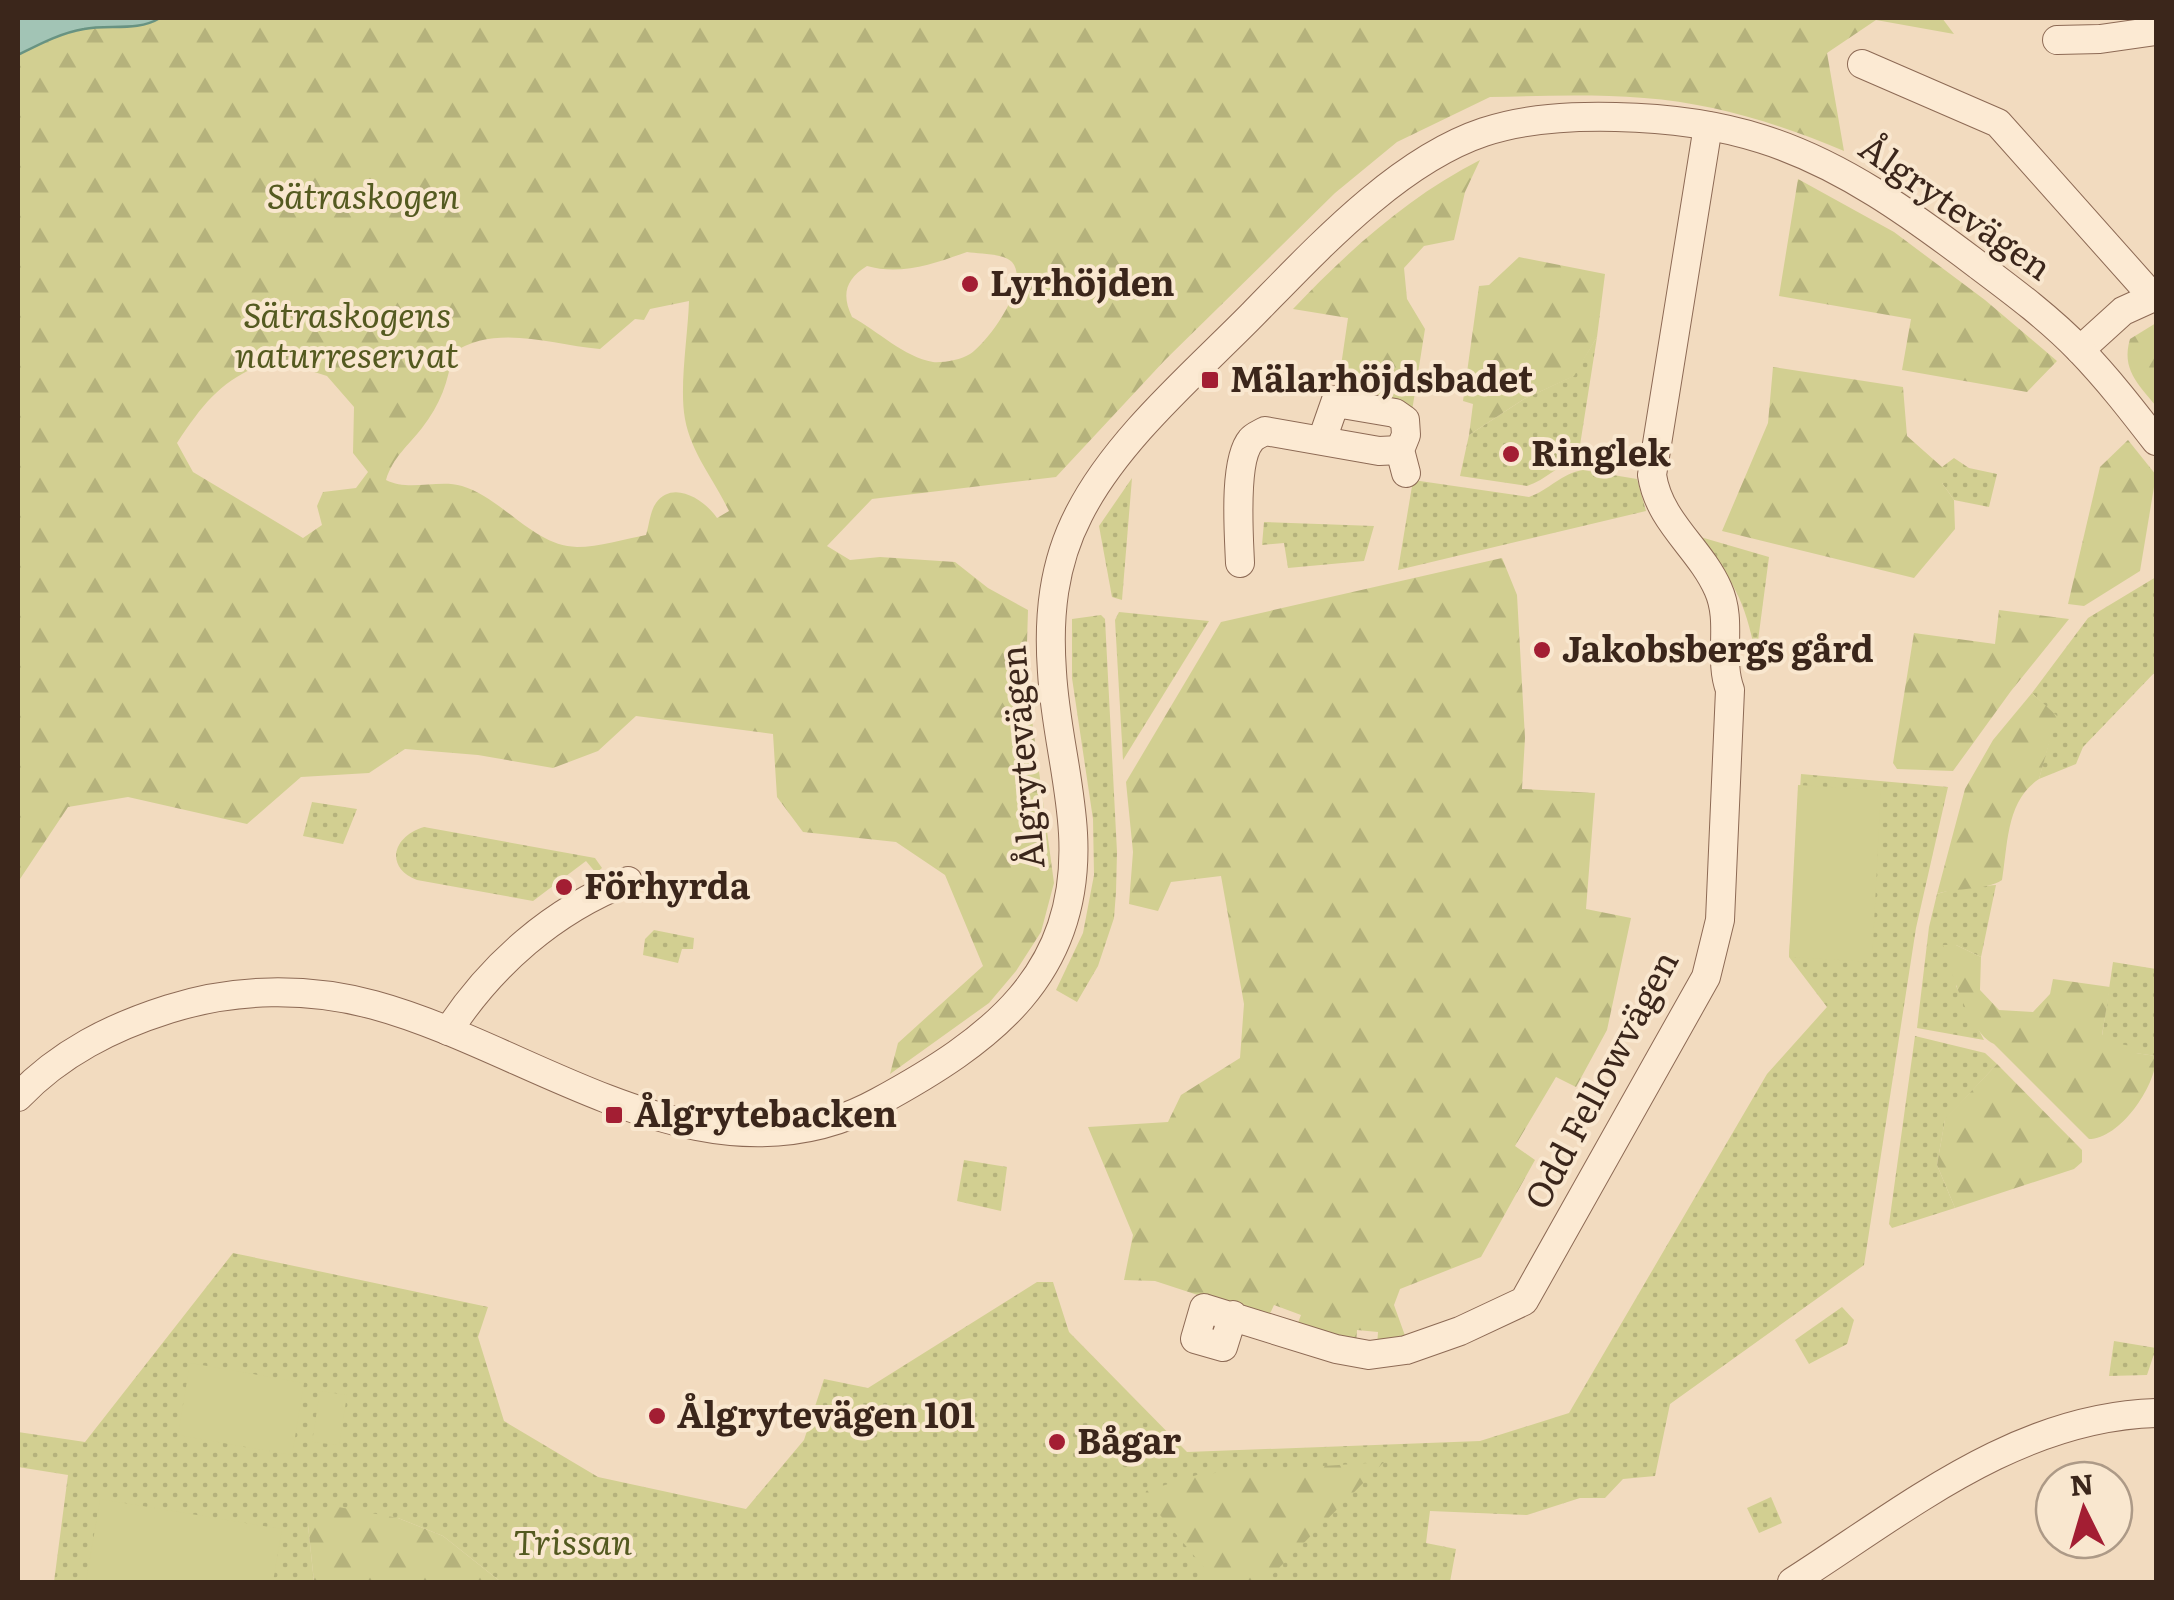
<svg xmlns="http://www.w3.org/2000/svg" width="2174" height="1600" font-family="Literata,serif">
  <defs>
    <pattern id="grass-dots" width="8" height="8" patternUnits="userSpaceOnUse" patternTransform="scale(2.5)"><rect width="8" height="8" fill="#d2cf91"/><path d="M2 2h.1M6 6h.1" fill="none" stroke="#b5b27c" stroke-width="1.8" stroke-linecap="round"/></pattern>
    <pattern id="forest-firs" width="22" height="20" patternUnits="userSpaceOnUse" patternTransform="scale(2.5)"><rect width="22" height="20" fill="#d2cf91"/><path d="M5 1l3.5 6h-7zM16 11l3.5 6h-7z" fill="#b5b27c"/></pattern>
  </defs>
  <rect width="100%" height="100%" fill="#f2dbbf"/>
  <g fill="url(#grass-dots)">
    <path d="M1597 337 1578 458C1559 464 1546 480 1527 486L1460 476 1469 435 1524 399 1573 376Z"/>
    <path d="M1954 458 1969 468 1997 474 1989 507 1954 500 1942 483V467Z"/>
    <path d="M1583 470 1637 479 1646 511 1398 570 1413 480 1529 497C1549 490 1562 473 1583 470Z"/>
    <path d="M1132 478 1122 600 1112 597 1099 526Z"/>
    <path d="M1264 522 1374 526 1364 561 1288 568 1284 543 1262 545Z"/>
    <path d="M1697 536 1769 557 1756 656C1744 597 1734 582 1697 536Z"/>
    <path d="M2156 577V671L2083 747 2076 764 2039 779 2056 716 2032 693 2088 618Z"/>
    <path d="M1119 612 1209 621 1123 760 1115 620Z"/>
    <path d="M1101 615 1105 619 1117 852 1116 892 1114 918 1098 966 1077 1002 1056 990 1083 933 1094 875 1093 819 1072 678V619Z"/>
    <path d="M1801 774 1948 787 1916 928 1864 1265 1670 1404 1655 1476 1623 1479 1605 1498H1580L1527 1515 1430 1511 1426 1543 1456 1549 1450 1582H501L443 1536 398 1518 308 1525 314 1582H54L68 1475 18 1467V1432L85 1442 233 1253 488 1307 478 1337 504 1421 598 1477 746 1509 804 1440 824 1379 868 1388 1037 1282H1053L1069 1332 1187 1452 1480 1441 1569 1413 1767 1074 1827 1007 1789 957Z"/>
    <path d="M312 802 357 809 343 844 303 836Z"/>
    <path d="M424 827 595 858 602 868 596 873 586 861 533 901 417 880C384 867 393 836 424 827Z"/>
    <path d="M1996 885 1981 957 1956 945V986L1984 1040 1917 1028 1929 927 1937 894 1957 888Z"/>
    <path d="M654 930 694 938 693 949H682L678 963 643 955 645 939Z"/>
    <path d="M2113 962 2156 969V1056L2135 1053 2102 1036Z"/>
    <path d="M1915 1036 1985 1053 1997 1064 1945 1120 1937 1165 1955 1208 1892 1228 1889 1224Z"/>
    <path d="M964 1160 1007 1167 1001 1211 957 1201Z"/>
    <path d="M1842 1307 1854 1320 1847 1344 1809 1364 1795 1340Z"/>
    <path d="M2114 1341 2156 1348 2147 1375 2109 1376Z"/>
    <path d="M1771 1497 1782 1523 1759 1533 1747 1508Z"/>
  </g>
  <g fill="url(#forest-firs)" fill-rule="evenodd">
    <path d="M160 18H1942L1954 34 1876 20 1827 53 1844 151C1780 124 1713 103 1644 98 1593 94 1541 96 1490 97L1397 142 1335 193 1165 360 1056 477 872 499 827 546 850 560 880 557 955 562 988 588 1028 610 1026 675 1054 883 1041 932 1016 971 989 1003 890 1074 898 1043 983 966 945 875 896 842 803 832 777 797 773 734 636 716 598 751 553 768 478 755 405 749 369 773 301 777 247 824 128 797 68 807 18 882V55C39 45 60 33 84 29 109 24 137 32 160 18ZM967 252C979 254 1003 253 1012 262 1031 284 988 342 970 354 961 360 942 363 933 362 904 357 878 331 852 317 841 294 846 279 867 266 901 276 936 263 967 252ZM689 301C688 335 679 387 685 419 691 453 715 481 729 511L717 518C705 500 673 479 656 503 650 511 649 526 646 535 625 539 599 547 577 547 533 546 504 499 462 486 438 479 409 492 386 480 393 457 408 446 422 428 440 405 449 381 452 353 497 323 551 345 600 349L635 319 644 320 650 309ZM273 359 327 376 354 407 353 453 368 472 356 488 323 492 317 506 322 525 303 538 193 472 177 443C207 398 222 380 273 359Z"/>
    <path d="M1480 160 1465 192 1454 240 1424 246 1404 268 1407 299 1425 329 1412 411 1336 400 1348 318 1293 309C1348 251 1409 196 1480 160Z"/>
    <path d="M1798 179 1894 232 1985 300 2057 361 2027 392 1902 370 1911 319 1779 296Z"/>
    <path d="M1519 257 1605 274 1597 337 1574 376 1524 399 1469 435 1473 404 1463 401 1479 286 1489 285Z"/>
    <path d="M2156 323V406C2138 384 2121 369 2130 339Z"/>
    <path d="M1773 367 1903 387 1907 436 1942 467V483L1954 500 1955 529 1914 578 1722 531 1768 423Z"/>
    <path d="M2128 440 2156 475 2140 571 2084 606 2068 604 2100 467Z"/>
    <path d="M1502 558 1517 595 1525 738 1522 789 1595 793 1586 909 1631 918 1607 1030 1576 1087 1556 1077 1515 1146 1535 1160 1481 1257 1400 1289 1394 1305 1408 1344 1377 1347 1378 1332 1357 1330 1356 1345 1296 1328 1301 1315 1274 1305 1268 1318 1155 1281 1124 1280 1133 1235 1088 1127 1168 1122 1181 1095 1240 1058 1244 1004 1221 876 1171 882 1158 911 1129 904 1133 852 1126 782 1221 622Z"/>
    <path d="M1999 610 2069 619 2011 691 1953 771 1897 769 1893 763 1914 633 1995 644Z"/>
    <path d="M2032 693 2057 716 2039 779C2006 801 2008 844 2002 880 1985 891 1957 887 1937 894L1965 789 1993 740Z"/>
    <path d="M1943 945H1956L1981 957 1980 990 1999 1010 2033 1012 2050 994 2053 979 2110 987 2102 1035 2120 1039V1044L2136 1047V1053L2156 1056C2157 1085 2120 1139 2089 1139L1994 1044C1969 1033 1951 971 1943 945Z"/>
    <path d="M1997 1064 2082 1150V1162L2074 1169 1955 1208 1937 1165 1945 1119Z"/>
    <path d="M1384 1462 1265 1582H1216L1145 1497 1146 1491 1200 1474Z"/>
    <path d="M333 1506 398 1518 443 1536 501 1582H314L308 1525Z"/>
  </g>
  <g fill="#d2cf91">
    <path d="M1798 785 1881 790 1872 962 1789 957Z"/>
    <path d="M190 1363 304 1383 292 1455 178 1435Z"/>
    <path d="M320 1391 347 1395 339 1445 312 1442Z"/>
    <path d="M100 1499 282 1529 273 1582H86Z"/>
  </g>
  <path fill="#a2c4b5" stroke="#689382" stroke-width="2.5" d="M18 18H160C137 32 109 24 84 29 60 33 38 45 18 55Z"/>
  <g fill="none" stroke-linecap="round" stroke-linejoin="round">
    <defs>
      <g id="minor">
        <path d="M2057 40 2100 39 2156 31"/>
        <path d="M1862 64 1998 123 2153 297"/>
        <path d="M2080 350 2123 311 2156 296"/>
        <path d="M1322 440 1336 400 1342 404 1395 413 1405 420 1406 435 1400 450 1406 473"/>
        <path d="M1240 563C1239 536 1233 461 1251 440 1254 436 1260 434 1265 431L1379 451 1400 450"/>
        <path d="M448 1031C491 965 553 910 628 881"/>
        <path d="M18 1097C60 1053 112 1027 169 1009 235 988 307 987 374 1005 536 1049 708 1195 878 1102 990 1041 1081 975 1073 833 1070 779 1055 726 1052 672 1048 617 1053 564 1079 514 1117 439 1195 373 1253 314 1317 249 1397 161 1484 132 1526 118 1572 116 1616 117 1665 118 1715 124 1762 139 1842 164 1912 215 1978 265 2014 292 2049 318 2080 350 2108 379 2132 410 2156 441"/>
        <path d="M1233 1315 1223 1347 1195 1339 1204 1308 1336 1349 1369 1355 1406 1350 1460 1331 1524 1301 1706 977 1720 920 1730 690C1718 657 1733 622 1718 589 1700 548 1659 522 1652 475L1708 126"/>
        <path d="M1792 1582C1905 1510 2016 1417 2156 1413"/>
      </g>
    </defs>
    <use href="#minor" stroke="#8d6a55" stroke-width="30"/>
    <use href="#minor" stroke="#fcead3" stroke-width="28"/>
  </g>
  <g fill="#a31e33" stroke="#f9e7cf" stroke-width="4">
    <circle cx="970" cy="284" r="10"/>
    <rect x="1200" y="370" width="20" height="20" rx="5"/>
    <circle cx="1511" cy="454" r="10"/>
    <circle cx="1542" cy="650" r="10"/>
    <circle cx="564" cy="887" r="10"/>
    <rect x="604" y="1105" width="20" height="20" rx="5"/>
    <circle cx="657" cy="1416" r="10"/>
    <circle cx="1057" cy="1442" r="10"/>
  </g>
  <g text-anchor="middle" stroke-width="8" stroke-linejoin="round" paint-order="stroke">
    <g font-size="35" font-style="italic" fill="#545a20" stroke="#f9e7cf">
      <text x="363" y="209">Sätraskogen</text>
      <text x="347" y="328">Sätraskogens<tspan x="347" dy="40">naturreservat</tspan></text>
      <text x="573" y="1555">Trissan</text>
    </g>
    <g font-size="35" fill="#3b261b" stroke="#f9e7cf">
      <text transform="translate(1955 208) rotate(35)" y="12">Ålgrytevägen</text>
      <text transform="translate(1023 757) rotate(-95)" y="12">Ålgrytevägen</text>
      <text transform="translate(1602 1080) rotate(-62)" y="12">Odd Fellowvägen</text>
    </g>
    <g font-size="35" font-weight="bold" fill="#3b261b" stroke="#f9e7cf" text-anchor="start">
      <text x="990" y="296">Lyrhöjden</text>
      <text x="1230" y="392">Mälarhöjdsbadet</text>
      <text x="1531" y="466">Ringlek</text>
      <text x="1562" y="662">Jakobsbergs gård</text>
      <text x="584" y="899">Förhyrda</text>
      <text x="634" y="1127">Ålgrytebacken</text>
      <text x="677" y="1428">Ålgrytevägen 101</text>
      <text x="1077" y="1454">Bågar</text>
    </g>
  </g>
  <rect width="2174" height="1600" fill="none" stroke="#3b261b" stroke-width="40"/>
  <g transform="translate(2084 1510) rotate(355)"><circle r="48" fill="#f9e7cf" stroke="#ad9a87" stroke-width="2.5"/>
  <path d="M0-8L18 38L0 25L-18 38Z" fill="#a31e33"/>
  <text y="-15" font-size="28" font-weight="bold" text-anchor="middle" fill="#3b261b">N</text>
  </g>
</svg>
